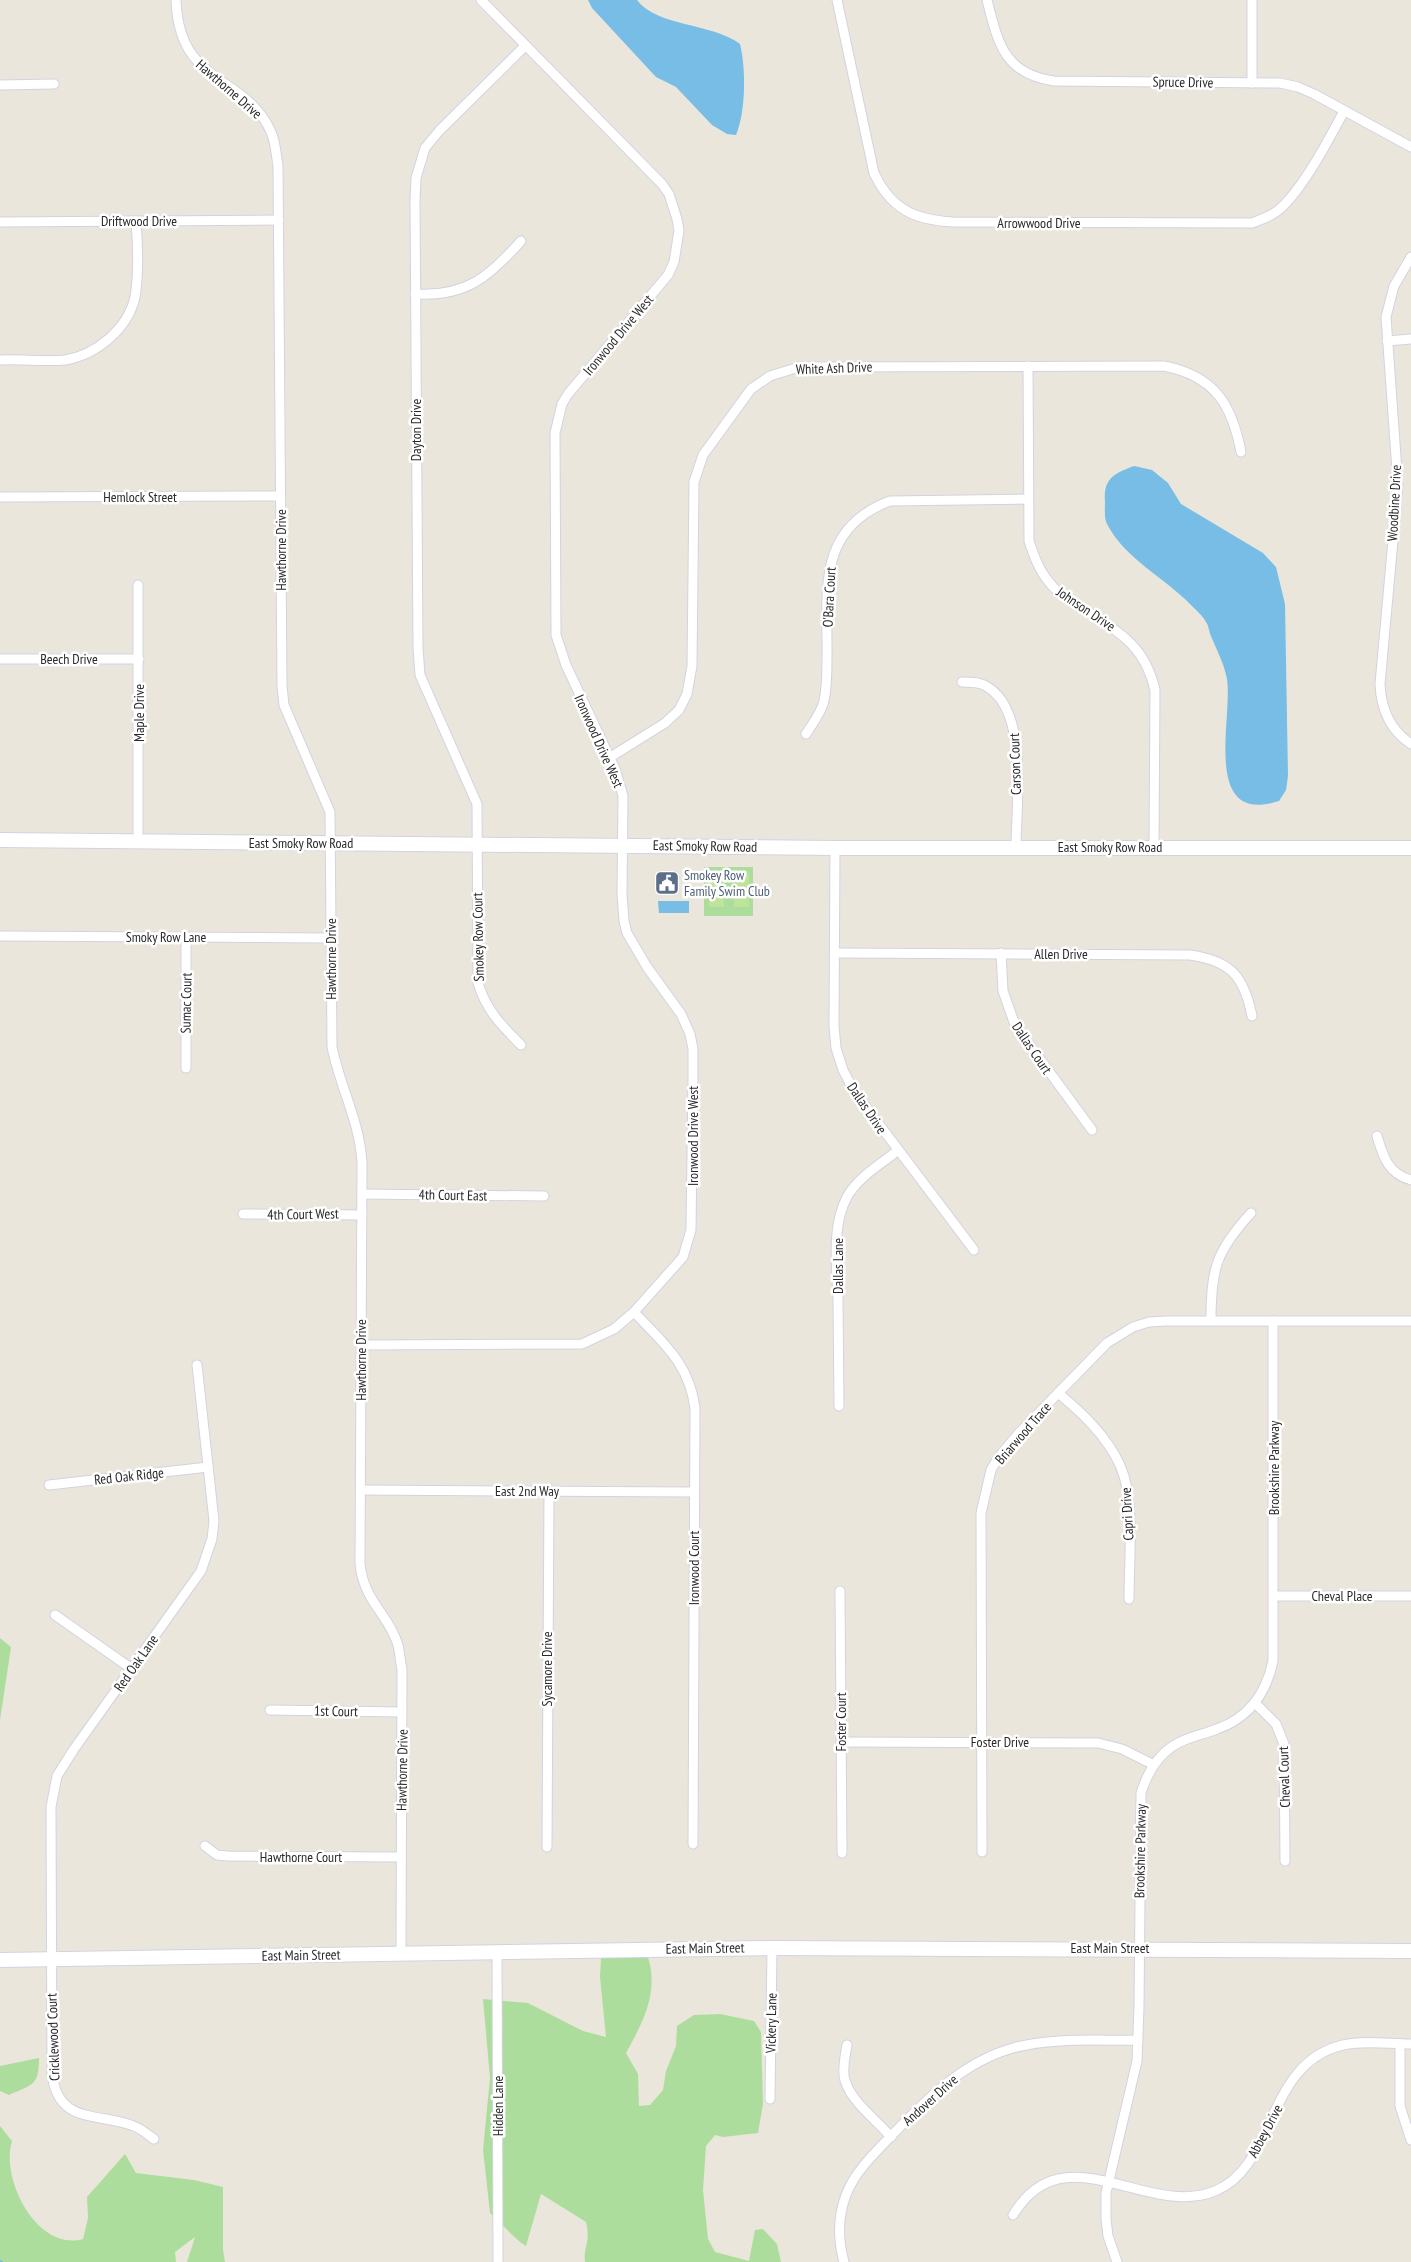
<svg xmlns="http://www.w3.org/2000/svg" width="1411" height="2262" font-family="'PT Sans Narrow',sans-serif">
  <rect width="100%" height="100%" fill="#ebe6dc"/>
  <g fill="#addd9d">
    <rect x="704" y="867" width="49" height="49"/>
    <path d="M0 1638 11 1647 0 1720Z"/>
    <path d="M648 1957C659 1993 643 2022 626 2053L638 2074 639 2106 650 2105 663 2090 666 2071 676 2046 677 2026 694 2015 720 2014 754 2021 761 2032 763 2104 758 2133 723 2137 715 2135 706 2146 703 2190 708 2239 715 2252 749 2261 755 2230 763 2229 777 2244 781 2262H585C583 2246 591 2243 586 2222L541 2194 526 2246C511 2236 504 2225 490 2213L483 2150 490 2078 483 1999 528 2003 583 2031 606 2037 600 1977 601 1958Z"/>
    <path d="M39 2058C39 2086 33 2084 9 2095L0 2091V2066Z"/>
    <path d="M0 2126 12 2141C0 2180 38 2252 83 2239L88 2218 87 2197 125 2154 136 2173 194 2180 223 2187V2250L225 2262H187L195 2237 175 2252 176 2262H0Z"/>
  </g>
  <g fill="#bde499">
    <rect x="709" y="874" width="15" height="33"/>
    <rect x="734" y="874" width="15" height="33"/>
  </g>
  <g fill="#77bde5">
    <path d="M588 0H637C657 27 713 23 740 44 746 68 746 112 736 135L727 134 712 125 676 87 656 77 592 8Z"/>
    <path d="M1134 466 1152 470 1168 483 1181 504 1263 553 1276 567 1285 604 1288 776 1286 790 1279 801C1201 826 1233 719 1227 679 1224 663 1217 651 1211 636 1209 632 1209 626 1206 622 1203 616 1196 610 1191 605 1164 577 1126 560 1107 524 1104 518 1105 509 1105 502 1103 479 1114 473 1134 466Z"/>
    <path d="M658 901H689V913H659Z"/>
  </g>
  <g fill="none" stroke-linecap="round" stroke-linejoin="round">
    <path stroke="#77bde5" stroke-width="2.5" d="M0 2261 2 2262"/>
    <defs>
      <g id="street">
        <path d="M176 0C179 87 245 73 271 132 276 143 276 155 278 166L282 686 284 705 330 812 332 1047C340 1087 360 1122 362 1163L360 1564C364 1602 388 1613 398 1645 400 1653 400 1661 402 1669L401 1953"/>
        <path d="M837 0 874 173C891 209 914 220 953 222L1252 223C1263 219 1274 215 1283 206 1306 183 1329 139 1344 111"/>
        <path d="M987 0C998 43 1004 74 1054 81L1280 83 1298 87 1314 94 1411 147"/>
        <path d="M1252 0V83"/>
        <path d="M0 85 54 84"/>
        <path d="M0 222 279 220"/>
        <path d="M1411 257 1394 286 1386 317 1398 485 1380 684C1381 708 1390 730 1411 744"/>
        <path d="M415 294C466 297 489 277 521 241"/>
        <path d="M1387 341 1411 339"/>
        <path d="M0 360C21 359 44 362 65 360 96 355 128 329 135 297 139 273 138 246 136 221"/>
        <path d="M1028 366 1029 541C1034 556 1039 570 1049 582 1055 591 1066 598 1075 604 1113 629 1144 641 1155 690L1154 847"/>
        <path d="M0 497 280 496"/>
        <path d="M138 585V842"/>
        <path d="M0 659H139"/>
        <path d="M962 682C969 682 978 682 984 685 1030 707 1016 804 1016 846"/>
        <path d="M806 734C813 723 821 713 824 701 827 687 827 673 827 659 828 593 815 529 890 501L1028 499"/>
        <path d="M609 758 665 723 679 710 687 694 692 666 694 482 703 455 751 389 770 376 799 367 1164 366C1215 376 1232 405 1241 452"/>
        <path d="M835 848 834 1026 836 1048 843 1070 854 1091 974 1250"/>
        <path d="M0 936 331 938"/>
        <path d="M835 953 1190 955C1232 961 1244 977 1252 1016"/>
        <path d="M1001 953 1003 991 1015 1025 1092 1130"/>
        <path d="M521 1045C501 1025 486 1010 478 983L477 804 420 675 418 648 415 200 416 178 425 148 439 131 525 46"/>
        <path d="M186 1068V937"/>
        <path d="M1377 1136C1383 1156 1388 1174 1411 1180"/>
        <path d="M362 1194 544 1196"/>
        <path d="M243 1214 362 1215"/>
        <path d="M634 1312C663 1343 689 1363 695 1408L693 1844"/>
        <path d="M1211 1321C1211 1269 1216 1251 1251 1213"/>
        <path d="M361 1345 582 1344 614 1329 634 1312 683 1257 691 1230 693 1078V1049L690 1034 681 1014 647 967 627 933 624 921 622 894 623 796 615 769 566 665 556 635 555 433 562 404 568 394 668 275 674 262 679 231 677 219 669 194 662 184 481 0"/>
        <path d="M1058 1393C1084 1414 1114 1443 1124 1476 1134 1509 1129 1563 1129 1599"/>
        <path d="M839 1406C839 1370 838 1334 838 1299 837 1267 831 1227 847 1197 858 1177 880 1165 897 1151"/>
        <path d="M49 1485 208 1467"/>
        <path d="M361 1490 694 1492"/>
        <path d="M840 1591 842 1853"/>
        <path d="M1274 1596H1411"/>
        <path d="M55 1615 132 1669"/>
        <path d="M1255 1703 1276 1724 1284 1744 1285 1861"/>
        <path d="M270 1710 402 1712"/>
        <path d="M841 1742 1098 1743 1122 1749 1154 1765"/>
        <path d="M205 1846 217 1855 228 1856 401 1857"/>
        <path d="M547 1847 549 1491"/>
        <path d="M982 1852 981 1513 991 1470 998 1458 1019 1433 1107 1343 1133 1327 1149 1322 1166 1321H1411"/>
        <path d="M497 1951 498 2262"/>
        <path d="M1400 2044V2106L1411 2140"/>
        <path d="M847 2045C845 2055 843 2066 844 2076 848 2100 876 2119 891 2137"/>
        <path d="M770 2099 772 1948"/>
        <path d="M154 2139C147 2134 139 2127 131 2125 95 2113 57 2123 52 2073L51 1807 57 1776 74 1749 201 1571 212 1539 214 1521 197 1365"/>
        <path d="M1013 2215C1064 2130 1146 2219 1215 2191 1277 2166 1265 2063 1343 2045 1365 2040 1389 2044 1411 2044"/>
        <path d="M844 2262C838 2240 838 2216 846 2195 855 2171 875 2153 892 2135 927 2099 963 2062 1013 2048 1053 2037 1097 2041 1138 2040"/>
        <path d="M1117 2262 1108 2236 1106 2219V2193L1137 2061 1139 2007 1141 1793C1147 1774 1156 1757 1173 1746 1186 1737 1202 1735 1217 1729 1249 1718 1266 1694 1273 1661V1321"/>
      </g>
      <g id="secondary">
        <path d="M0 840 835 848H1411"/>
        <path d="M0 1960 772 1948 1411 1951"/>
      </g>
    </defs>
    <use href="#street" stroke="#d2d3e1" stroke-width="11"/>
    <use href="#secondary" stroke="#d2d3e1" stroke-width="16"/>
    <use href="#street" stroke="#fff" stroke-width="9"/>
    <use href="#secondary" stroke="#fff" stroke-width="14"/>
  </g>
  <defs>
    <symbol id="civic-square" viewBox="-11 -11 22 22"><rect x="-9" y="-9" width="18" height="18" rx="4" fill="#5c6f8a" stroke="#fff"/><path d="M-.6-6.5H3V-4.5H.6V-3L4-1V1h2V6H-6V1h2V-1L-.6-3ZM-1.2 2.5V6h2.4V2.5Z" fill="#fff"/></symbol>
  </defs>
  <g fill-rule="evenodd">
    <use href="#civic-square" x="653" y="869" width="28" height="28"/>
  </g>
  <g text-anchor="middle" stroke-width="5" stroke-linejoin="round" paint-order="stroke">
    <g font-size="14" fill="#292929" stroke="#fff">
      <text transform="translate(1183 82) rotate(1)" y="5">Spruce Drive</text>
      <text transform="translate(229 89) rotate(41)" y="5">Hawthorne Drive</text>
      <text x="139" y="226">Driftwood Drive</text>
      <text x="1039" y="228">Arrowwood Drive</text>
      <text transform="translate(618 335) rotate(-50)" y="5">Ironwood Drive West</text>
      <text transform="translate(834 368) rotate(-2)" y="5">White Ash Drive</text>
      <text transform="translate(416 430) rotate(-90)" y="5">Dayton Drive</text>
      <text x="140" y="502">Hemlock Street</text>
      <text transform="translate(1394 503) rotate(-87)" y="5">Woodbine Drive</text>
      <text transform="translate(281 550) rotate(-90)" y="5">Hawthorne Drive</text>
      <text transform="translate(829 597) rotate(-87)" y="5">O'Bara Court</text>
      <text transform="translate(1086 609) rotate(34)" y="5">Johnson Drive</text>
      <text x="69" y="664">Beech Drive</text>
      <text transform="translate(139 713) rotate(-90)" y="5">Maple Drive</text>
      <text transform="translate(599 741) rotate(66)" y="5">Ironwood Drive West</text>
      <text transform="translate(1015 764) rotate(-92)" y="5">Carson Court</text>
      <text x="301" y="848">East Smoky Row Road</text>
      <text transform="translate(705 846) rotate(1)" y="5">East Smoky Row Road</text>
      <text x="1110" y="852">East Smoky Row Road</text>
      <text x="166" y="942">Smoky Row Lane</text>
      <text transform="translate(478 937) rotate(-91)" y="5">Smokey Row Court</text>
      <text x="1061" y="959">Allen Drive</text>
      <text transform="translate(331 959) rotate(-90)" y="5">Hawthorne Drive</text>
      <text transform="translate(186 1003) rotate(-89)" y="5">Sumac Court</text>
      <text transform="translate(1032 1048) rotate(56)" y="5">Dallas Court</text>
      <text transform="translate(867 1108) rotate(56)" y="5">Dallas Drive</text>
      <text transform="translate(693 1136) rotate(-90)" y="5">Ironwood Drive West</text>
      <text transform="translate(453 1195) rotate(1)" y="5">4th Court East</text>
      <text transform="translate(303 1214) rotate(-1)" y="5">4th Court West</text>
      <text transform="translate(838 1266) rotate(-90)" y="5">Dallas Lane</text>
      <text transform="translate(361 1360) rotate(-90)" y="5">Hawthorne Drive</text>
      <text transform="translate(1023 1433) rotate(-49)" y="5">Briarwood Trace</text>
      <text transform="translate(1274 1468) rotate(-90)" y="5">Brookshire Parkway</text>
      <text transform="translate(129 1476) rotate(-6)" y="5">Red Oak Ridge</text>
      <text x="527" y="1496">East 2nd Way</text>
      <text transform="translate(1127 1514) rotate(-93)" y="5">Capri Drive</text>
      <text transform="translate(694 1568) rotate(-90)" y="5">Ironwood Court</text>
      <text x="1342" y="1601">Cheval Place</text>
      <text transform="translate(136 1663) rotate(-55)" y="5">Red Oak Lane</text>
      <text transform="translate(547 1669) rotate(-90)" y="5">Sycamore Drive</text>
      <text transform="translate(336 1711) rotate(1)" y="5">1st Court</text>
      <text transform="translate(841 1722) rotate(-90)" y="5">Foster Court</text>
      <text x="1000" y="1747">Foster Drive</text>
      <text transform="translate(402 1770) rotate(-89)" y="5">Hawthorne Drive</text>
      <text transform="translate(1284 1777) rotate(-92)" y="5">Cheval Court</text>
      <text transform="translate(1140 1851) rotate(-89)" y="5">Brookshire Parkway</text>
      <text x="301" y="1862">Hawthorne Court</text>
      <text transform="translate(705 1948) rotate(-1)" y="5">East Main Street</text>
      <text x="1110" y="1953">East Main Street</text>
      <text transform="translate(301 1955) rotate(-1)" y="5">East Main Street</text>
      <text transform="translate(771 2023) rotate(-89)" y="5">Vickery Lane</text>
      <text transform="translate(53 2037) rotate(-92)" y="5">Cricklewood Court</text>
      <text transform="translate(930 2100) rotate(-42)" y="5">Andover Drive</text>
      <text transform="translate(498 2106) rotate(-90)" y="5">Hidden Lane</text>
      <text transform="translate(1265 2131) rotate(-62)" y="5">Abbey Drive</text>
    </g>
    <g font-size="14" fill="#4e5e75" stroke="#fff" text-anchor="start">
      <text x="684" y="880">Smokey Row<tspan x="684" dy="16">Family Swim Club</tspan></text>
    </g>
  </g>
</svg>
